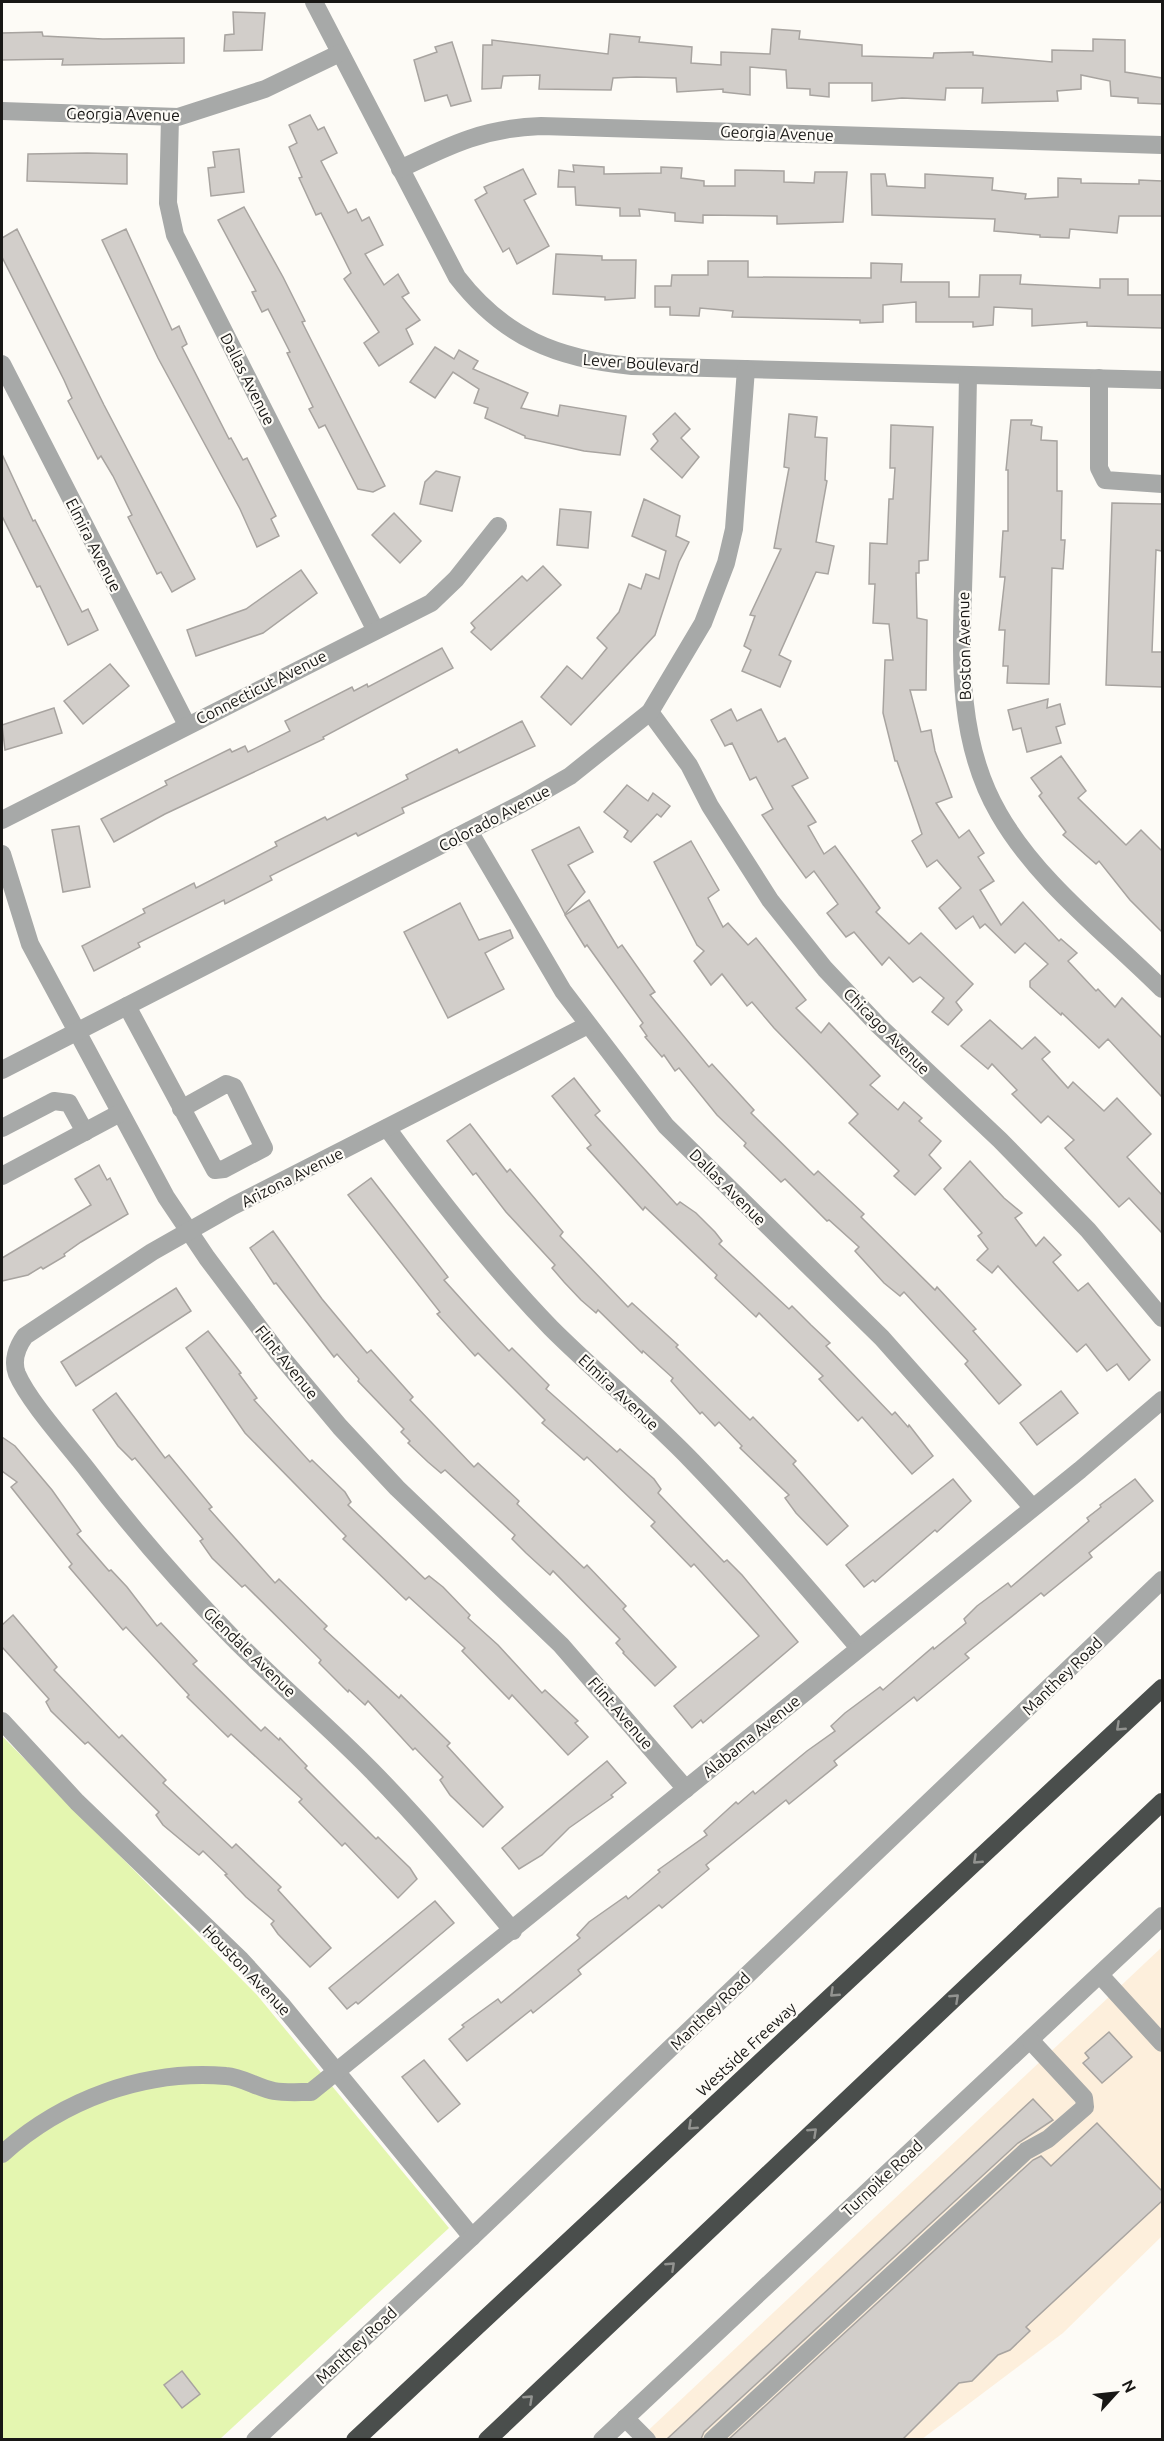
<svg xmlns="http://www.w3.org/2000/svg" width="1164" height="2441" font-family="Ubuntu,sans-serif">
  <rect width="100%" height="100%" fill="#fdfbf6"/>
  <path fill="#fdefdc" d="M1162 1947V2236L1063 2333 922 2439 638 2440Z"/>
  <path fill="#e4f6b0" d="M2 1736 257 1995 449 2228 220 2439H2Z"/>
  <g fill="#d2ceca" stroke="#a8a4a0" stroke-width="1.5">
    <path d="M233 12 265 13 262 50 224 51 225 35 234 34Z"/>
    <path d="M772 29 800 31 799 39 862 45V56L933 58 934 53 973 52V55L1052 62V50L1093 51V39L1125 40V72L1162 78V104L1138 103V98L1111 96 1110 81 1081 75V89L1057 91 1058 101 982 103 983 88H946L945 100 902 98 872 101V83H829V97L810 95V89L787 88 786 70 750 67V95L723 92V89L677 92 676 78 636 77 613 78 611 90 539 89 540 75 503 76 501 88 482 89 483 45H492V40L608 54 610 34 640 37 639 42 692 47 691 63 721 65V52L770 54Z"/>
    <path d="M42 32 43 36 103 39 184 38V63L62 65 63 59 2 60V33Z"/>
    <path d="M452 42 471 101 451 106 447 95 425 101 414 60 437 52 435 47Z"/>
    <path d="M310 115 318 130 324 127 337 153 321 161 348 213 356 209 362 221 369 217 383 245 365 254 384 285 398 274 409 293 402 297 420 320 406 329 413 344 379 366 364 343 379 332 344 279 351 273 321 213 316 215 299 178 302 177 289 147 297 143 289 125Z"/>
    <path d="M239 149 244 192 211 196 208 168 215 167 213 152Z"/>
    <path d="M87 153 127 154V184L27 181 28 154Z"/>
    <path d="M573 165 604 167V174L661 173V167L682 168 681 178 704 181V186H735V170L784 171V182L814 183 815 172H847L843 222 777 224V216L703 215V223L675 221V213L639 209 640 216H620V208L576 205 575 187H558L559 170 574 172Z"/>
    <path d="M523 169 536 194 524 200 549 246 517 264 509 248 503 252 475 200 487 193 484 187Z"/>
    <path d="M871 174H885L887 186 925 188V174L993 178 992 190 1026 194 1025 199 1058 197V178L1081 179V183L1139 184V180L1162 181V216H1119L1117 233 1070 229 1069 238 1040 237V235L994 231 995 219 872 215Z"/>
    <path d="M244 207 283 277 305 321 302 322 385 486 373 492 358 489 325 425 319 428 309 409 313 407 287 353 290 352 268 309 262 312 252 292 256 291 218 220Z"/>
    <path d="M17 229 104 405 195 579 172 592 161 572 157 574 128 517 132 515 113 476 101 456 98 459 68 401 72 398 64 380 2 257V238Z"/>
    <path d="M126 229 172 330 179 326 187 344 182 347 229 439 231 438 243 460 247 458 276 516 271 519 279 536 257 547 240 509 158 358 102 240Z"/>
    <path d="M556 254 602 256V260H636L635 298 605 300V297L553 294Z"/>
    <path d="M708 261H748V277L871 278V263L902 264 901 282H949V297H979L980 275H1021L1020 284 1100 288V279H1128V295H1162V328L1087 326V322L1032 326V309L994 307 993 325 973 327V322H916V302L883 305V322L860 323V320L732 317 733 311 700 308 699 316 670 315V307H655V286H671L672 275H708Z"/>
    <path d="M435 347 454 359 459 350 478 361 473 369 528 393 521 408 558 416 560 405 626 416 620 455 584 451 525 438V436L485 418 488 408 474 403 479 389 453 372 435 398 410 382Z"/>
    <path d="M675 413 690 429 681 438 699 457 682 478 651 449 658 441 653 434Z"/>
    <path d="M789 414 817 417 815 437 827 438 825 480 827 481 816 542 834 546 828 574 816 572 779 655 791 661 780 687 742 671 751 650 744 646 755 616 750 615 781 549 774 548 789 468 784 467Z"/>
    <path d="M1011 420H1032L1031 425 1042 427 1041 440 1057 441V491H1062L1061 540H1065L1063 569 1052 568 1049 684 1007 683 1008 666H1003L1005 630H999L1005 577H1000L1003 531H1008V470H1006Z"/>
    <path d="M891 425 933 427 928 560 919 561V573H916L917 618 927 620 926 690H910L921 732 931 730 935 751 952 797 936 803 959 838 969 830 984 853 978 857 994 881 980 890 1001 925 1023 902 1059 941 1061 939 1077 953 1068 961 1096 991 1098 989 1115 1007 1122 998 1162 1038V1097L1108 1039 1099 1048 1062 1013 1061 1015 1030 987V981L1048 964 1025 943 1015 953 985 924 980 928 973 916 956 929 939 908 961 888 937 860 927 867 912 841 922 834 897 761H895L883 713 885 660H893L889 624 873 623 875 584H869L870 543 887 544 889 499H893L895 468H890Z"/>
    <path d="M2 454 33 521 35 520 82 612 88 609 98 630 68 645 40 586 37 587 2 516Z"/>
    <path d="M436 471 460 477 452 511 420 504 425 482Z"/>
    <path d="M644 499 680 516 676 536 689 542 679 562 655 635 571 725 541 697 567 666 582 679 607 648 597 638 619 612 629 584 641 589 646 574 659 579 666 551 632 536Z"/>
    <path d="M1112 503 1162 504V551L1156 550 1152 652H1162V687L1106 685Z"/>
    <path d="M560 509 591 512 588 548 557 545Z"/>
    <path d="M394 513 421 541 400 563 372 535Z"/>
    <path d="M543 566 561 585 491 650 471 632 475 628 471 623 522 576 527 581Z"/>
    <path d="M301 570 317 593 263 633 196 656 187 630 246 609Z"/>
    <path d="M442 648 453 668 323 737 324 739 165 814 114 842 101 819 167 785 165 781 230 749 232 752 245 746 248 752 290 731 285 721 352 687 354 691 367 684 368 687Z"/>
    <path d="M110 664 129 686 83 724 64 701Z"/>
    <path d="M1048 699 1047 708 1060 704 1065 724 1056 727 1061 743 1027 752 1021 728 1013 730 1008 710Z"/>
    <path d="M54 708 62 733 5 750 2 725Z"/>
    <path d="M731 709 737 721 761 709 778 742 785 738 808 778 792 786 816 822 808 826 824 854 835 846 880 908 876 912 909 944 921 933 973 984 956 1002 962 1010 948 1025 932 1012 944 998 920 977 913 982 889 957 882 965 854 932 846 937 827 913 838 904 814 871 806 878 783 846 762 815 773 809 756 777 750 780 732 743 725 746 711 720Z"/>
    <path d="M522 721 535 746 402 808 404 813 358 836 356 833 270 876 272 880 225 904 224 900 138 943 140 947 94 971 82 946 145 913 143 909 194 883 196 888 277 846 275 842 325 817 327 820 408 779 406 775 457 749 459 753Z"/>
    <path d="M1061 756 1086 791 1078 798 1126 845 1141 830 1162 851V932L1130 900 1099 861 1096 864 1063 835 1066 832 1039 796 1042 793 1031 778Z"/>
    <path d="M627 785 648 801 653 793 670 806 661 817 657 814 631 842 624 837 628 831 604 812Z"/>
    <path d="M79 826 90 887 63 892 52 830Z"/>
    <path d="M579 827 593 852 568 865 585 892 565 914 532 850Z"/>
    <path d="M691 841 719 890 708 898 723 927 728 923 748 945 756 938 806 1000 796 1008 821 1033 829 1023 880 1076 870 1085 898 1110 904 1102 922 1118 919 1121 941 1141 929 1155 941 1168 915 1195 894 1176 899 1171 849 1123 858 1114 774 1028 752 1002 747 1006 722 974 711 985 694 961 704 951 697 945 654 862Z"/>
    <path d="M589 900 618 948 622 945 655 992 650 995 709 1067 712 1064 754 1110 751 1113 814 1175 818 1171 864 1214 861 1217 935 1290 937 1287 976 1329 973 1331 1021 1385 999 1404 965 1364 968 1361 904 1292 900 1296 884 1283 855 1251 859 1247 829 1220 827 1221 785 1179 781 1182 744 1146 746 1143 717 1115 679 1068 675 1071 664 1055 662 1057 645 1037 647 1036 640 1026 643 1023 587 945 585 947 565 915Z"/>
    <path d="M460 903 479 940 510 930 513 938 485 953 504 989 448 1018 404 932Z"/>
    <path d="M990 1020 1022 1049 1035 1037 1050 1052 1042 1059 1068 1088 1073 1082 1104 1111 1117 1098 1151 1134 1127 1157 1162 1195V1233L1129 1198 1119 1207 1065 1148 1074 1140 1048 1116 1041 1123 1012 1094 1017 1090 992 1064 988 1069 961 1046Z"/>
    <path d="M574 1078 600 1111 595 1115 677 1205 680 1202 696 1213 715 1232 722 1241 719 1244 789 1309 792 1306 811 1325 830 1343 826 1346 892 1415 895 1412 908 1427 909 1425 933 1456 912 1474 862 1417 858 1421 819 1379 823 1376 759 1313 756 1317 715 1278 717 1275 645 1207 643 1210 587 1148 591 1145 552 1096Z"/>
    <path d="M470 1124 507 1172 510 1169 563 1232 560 1236 628 1307 632 1303 678 1345 676 1347 750 1420 753 1417 796 1461 793 1464 848 1526 827 1545 796 1513 785 1498 789 1495 740 1448 742 1446 719 1422 715 1426 702 1412 700 1414 671 1381 673 1378 643 1351 642 1353 598 1310 596 1313 581 1300 564 1282 552 1268 555 1265 506 1212 476 1173 473 1175 447 1141Z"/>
    <path d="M970 1161 1004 1198 1022 1213 1015 1218 1036 1246 1044 1237 1061 1255 1053 1262 1078 1291 1088 1283 1150 1360 1129 1380 1117 1364 1107 1371 1086 1344 1077 1352 998 1266 992 1273 977 1260 988 1249 978 1236 982 1233 944 1189Z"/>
    <path d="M99 1165 107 1180 110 1178 128 1214 81 1242 64 1254 65 1256 43 1269 41 1267 28 1275 2 1281V1258L91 1205 75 1179Z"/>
    <path d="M371 1178 448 1277 444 1280 480 1320 509 1351 512 1348 549 1385 546 1389 617 1452 620 1449 654 1479 661 1489 658 1493 724 1562 727 1560 742 1575 798 1642 703 1723 701 1720 692 1728 674 1706 759 1636 694 1564 691 1567 651 1526 655 1522 587 1457 584 1460 542 1423 545 1420 478 1353 475 1356 437 1314 440 1312 348 1195Z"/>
    <path d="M273 1231 322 1299 367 1353 371 1350 413 1397 410 1400 474 1467 478 1463 519 1501 517 1504 584 1568 587 1565 626 1606 623 1609 676 1667 655 1686 623 1653 624 1652 616 1643 620 1639 553 1571 550 1575 526 1553 512 1539 515 1535 445 1470 441 1473 428 1462 408 1443 410 1441 401 1432 404 1429 358 1381 359 1379 337 1354 334 1357 276 1283 274 1284 250 1248Z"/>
    <path d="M176 1288 191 1311 76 1386 61 1362Z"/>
    <path d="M208 1331 241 1373 239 1374 257 1398 254 1400 310 1462 312 1460 345 1492 351 1502 348 1505 425 1579 429 1576 443 1587 470 1615 468 1618 498 1645 542 1693 545 1690 578 1721 575 1723 588 1737 568 1755 512 1695 509 1699 462 1651 465 1648 409 1597 406 1600 343 1539 346 1536 245 1433 186 1348Z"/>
    <path d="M1061 1391 1078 1413 1037 1445 1020 1423Z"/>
    <path d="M116 1393 165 1458 169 1455 212 1507 209 1509 275 1583 279 1579 327 1626 324 1629 399 1698 401 1695 450 1743 447 1746 503 1807 483 1827 450 1795 440 1780 443 1777 415 1748 413 1750 368 1701 365 1705 349 1690 348 1692 319 1663 321 1660 245 1585 242 1587 212 1558 200 1541 203 1539 135 1458 132 1460 118 1446 93 1410Z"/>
    <path d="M2 1437 15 1446 52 1490 81 1531 77 1534 109 1571 111 1570 127 1587 157 1626 161 1623 197 1661 193 1664 261 1731 265 1727 279 1740 280 1738 307 1766 305 1768 376 1839 378 1837 410 1868 417 1879 398 1898 345 1843 342 1846 299 1802 302 1799 231 1734 228 1737 187 1697 189 1695 126 1627 123 1630 69 1567 72 1564 11 1487 17 1482 2 1471Z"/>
    <path d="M953 1479 971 1501 937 1532 935 1530 875 1582 873 1580 864 1587 846 1565Z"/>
    <path d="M1135 1479 1153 1501 1089 1553 1092 1557 1044 1596 1041 1593 965 1654 969 1658 917 1701 914 1697 834 1761 837 1765 789 1804 786 1800 706 1865 709 1869 662 1908 659 1905 578 1970 581 1974 533 2013 531 2010 467 2061 449 2039 464 2027 462 2025 498 1999 501 2003 580 1938 577 1935 589 1922 626 1896 628 1899 660 1872 658 1870 707 1835 704 1831 736 1802 738 1804 753 1791 755 1794 807 1751 835 1731 831 1726 845 1713 880 1687 883 1690 933 1647 934 1649 966 1623 964 1619 977 1606 1008 1583 1011 1587 1089 1521 1087 1518 1101 1507 1100 1505Z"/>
    <path d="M13 1615 57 1667 54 1670 119 1738 122 1735 166 1780 163 1783 232 1848 236 1844 281 1887 278 1890 331 1948 310 1967 278 1934 271 1924 274 1921 246 1897 225 1875 227 1874 203 1851 199 1855 163 1825 156 1815 159 1812 88 1742 85 1744 51 1711 46 1702 49 1699 2 1647V1625Z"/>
    <path d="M607 1761 626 1783 611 1795 613 1797 569 1828 542 1855 519 1869 502 1848Z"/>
    <path d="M435 1901 454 1923 358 2004 356 2002 347 2009 329 1988Z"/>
    <path d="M1109 2032 1132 2057 1102 2083 1083 2063 1089 2058 1085 2053Z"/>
    <path d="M424 2060 460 2104 438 2122 402 2077Z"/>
    <path d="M1033 2099 1053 2120 1018 2143 704 2432 701 2439H667Z"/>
    <path d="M1097 2123 1162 2191V2201L1026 2327 1030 2331 1010 2350 998 2355 972 2381 959 2383 903 2439H729L1033 2160 1041 2156 1051 2166Z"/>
    <path d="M182 2371 200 2394 182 2408 164 2385Z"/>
  </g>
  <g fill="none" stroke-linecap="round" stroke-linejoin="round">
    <g stroke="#a7a9a8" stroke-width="18">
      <path d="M314 2 457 277C504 338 558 359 632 366L1162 380"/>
      <path d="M2 111 178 117 265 89 340 53"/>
      <path d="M170 117 168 203 175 235 375 629"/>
      <path d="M400 169C450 145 484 128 541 126L1162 145"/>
      <path d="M2 364 187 725"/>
      <path d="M968 375C967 435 966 496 964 556 962 644 953 735 999 814 1038 882 1107 934 1162 989"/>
      <path d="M1099 378V468L1105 480 1162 484"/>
      <path d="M650 712 689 765 710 806 770 900 825 969 878 1025 1000 1140 1088 1230 1162 1318"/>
      <path d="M2 820 431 603 456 579 498 526"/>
      <path d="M469 831 563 991 666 1126 882 1338 1032 1507"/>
      <path d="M2 854 30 944 166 1197 207 1258 279 1354 340 1427 397 1488 561 1645 686 1789"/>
      <path d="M127 1006 215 1170 224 1169 264 1148 234 1087 226 1084 181 1109"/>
      <path d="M2 1070 523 803 570 776 650 712 703 623 726 563 734 529 746 369"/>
      <path d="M2 1128 54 1101 69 1103 85 1132"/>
      <path d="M387 1128C438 1198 491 1266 551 1328 597 1374 648 1415 693 1462 751 1522 805 1585 859 1648"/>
      <path d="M2 1176 120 1113"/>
      <path d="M2 1721 77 1802 241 1960 281 2004 472 2237"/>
      <path d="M513 1931C467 1876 422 1822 372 1771 327 1725 277 1683 232 1637 181 1585 133 1530 89 1472 70 1447 29 1402 17 1374 12 1361 17 1347 25 1336L152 1252 233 1206 588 1025"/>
      <path d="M1100 1975 1162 2043"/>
      <path d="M2 2154C62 2100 144 2069 226 2076 242 2077 258 2088 274 2091 285 2093 299 2092 311 2092L1080 1470 1162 1400"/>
      <path d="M625 2418 647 2440"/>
      <path d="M255 2440 472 2237 1162 1580"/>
      <path d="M602 2440 1162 1916"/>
      <path d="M712 2440 1026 2151 1048 2139 1085 2107 1084 2098 1030 2040"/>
    </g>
    <g stroke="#4a4e4c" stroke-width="18">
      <path d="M355 2440 1162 1688"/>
      <path d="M487 2440 1162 1802"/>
    </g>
  </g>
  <defs><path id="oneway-chevron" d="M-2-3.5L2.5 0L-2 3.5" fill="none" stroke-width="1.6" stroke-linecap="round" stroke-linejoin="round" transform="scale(1.5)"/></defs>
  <g stroke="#929390">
    <use href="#oneway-chevron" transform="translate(1120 1727) rotate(137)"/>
    <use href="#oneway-chevron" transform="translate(977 1860) rotate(137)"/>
    <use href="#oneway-chevron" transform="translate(834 1993) rotate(137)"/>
    <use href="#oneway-chevron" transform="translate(955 1998) rotate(-43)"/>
    <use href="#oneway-chevron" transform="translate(692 2126) rotate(137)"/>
    <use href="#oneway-chevron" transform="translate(813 2132) rotate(-43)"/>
    <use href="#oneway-chevron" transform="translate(671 2266) rotate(-43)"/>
    <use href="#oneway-chevron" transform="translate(529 2399) rotate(-43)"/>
  </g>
  <g text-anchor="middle" stroke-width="4.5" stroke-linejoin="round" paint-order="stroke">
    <g font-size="16" fill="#181715" stroke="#fdfbf6">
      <text transform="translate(123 114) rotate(1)" y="6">Georgia Avenue</text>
      <text transform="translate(777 133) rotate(2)" y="6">Georgia Avenue</text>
      <text transform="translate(641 363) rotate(4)" y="6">Lever Boulevard</text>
      <text transform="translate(248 379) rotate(63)" y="6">Dallas Avenue</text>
      <text transform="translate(94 545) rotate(63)" y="6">Elmira Avenue</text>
      <text transform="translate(964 646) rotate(-91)" y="6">Boston Avenue</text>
      <text transform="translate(261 687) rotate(-27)" y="6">Connecticut Avenue</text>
      <text transform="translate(494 818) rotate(-28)" y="6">Colorado Avenue</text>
      <text transform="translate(887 1031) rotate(45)" y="6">Chicago Avenue</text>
      <text transform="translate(292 1177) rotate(-27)" y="6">Arizona Avenue</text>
      <text transform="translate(728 1187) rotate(45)" y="6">Dallas Avenue</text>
      <text transform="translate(287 1362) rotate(51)" y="6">Flint Avenue</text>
      <text transform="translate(619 1392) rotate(43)" y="6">Elmira Avenue</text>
      <text transform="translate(250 1652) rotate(44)" y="6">Glendale Avenue</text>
      <text transform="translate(1062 1676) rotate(-44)" y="6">Manthey Road</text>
      <text transform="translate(621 1713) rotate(49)" y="6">Flint Avenue</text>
      <text transform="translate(751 1736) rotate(-39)" y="6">Alabama Avenue</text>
      <text transform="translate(247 1970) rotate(46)" y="6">Houston Avenue</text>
      <text transform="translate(710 2011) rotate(-44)" y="6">Manthey Road</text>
      <text transform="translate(746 2049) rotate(-43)" y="6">Westside Freeway</text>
      <text transform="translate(882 2178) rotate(-43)" y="6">Turnpike Road</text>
      <text transform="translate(356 2345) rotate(-43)" y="6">Manthey Road</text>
    </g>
  </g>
  <rect width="1164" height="2441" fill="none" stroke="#181715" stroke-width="6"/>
  <g transform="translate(1116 2393) rotate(63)" stroke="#fdfbf6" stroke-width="4.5" paint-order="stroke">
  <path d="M0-4.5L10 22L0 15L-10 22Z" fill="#181715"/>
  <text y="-9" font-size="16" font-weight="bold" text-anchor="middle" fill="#181715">N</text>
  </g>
</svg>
